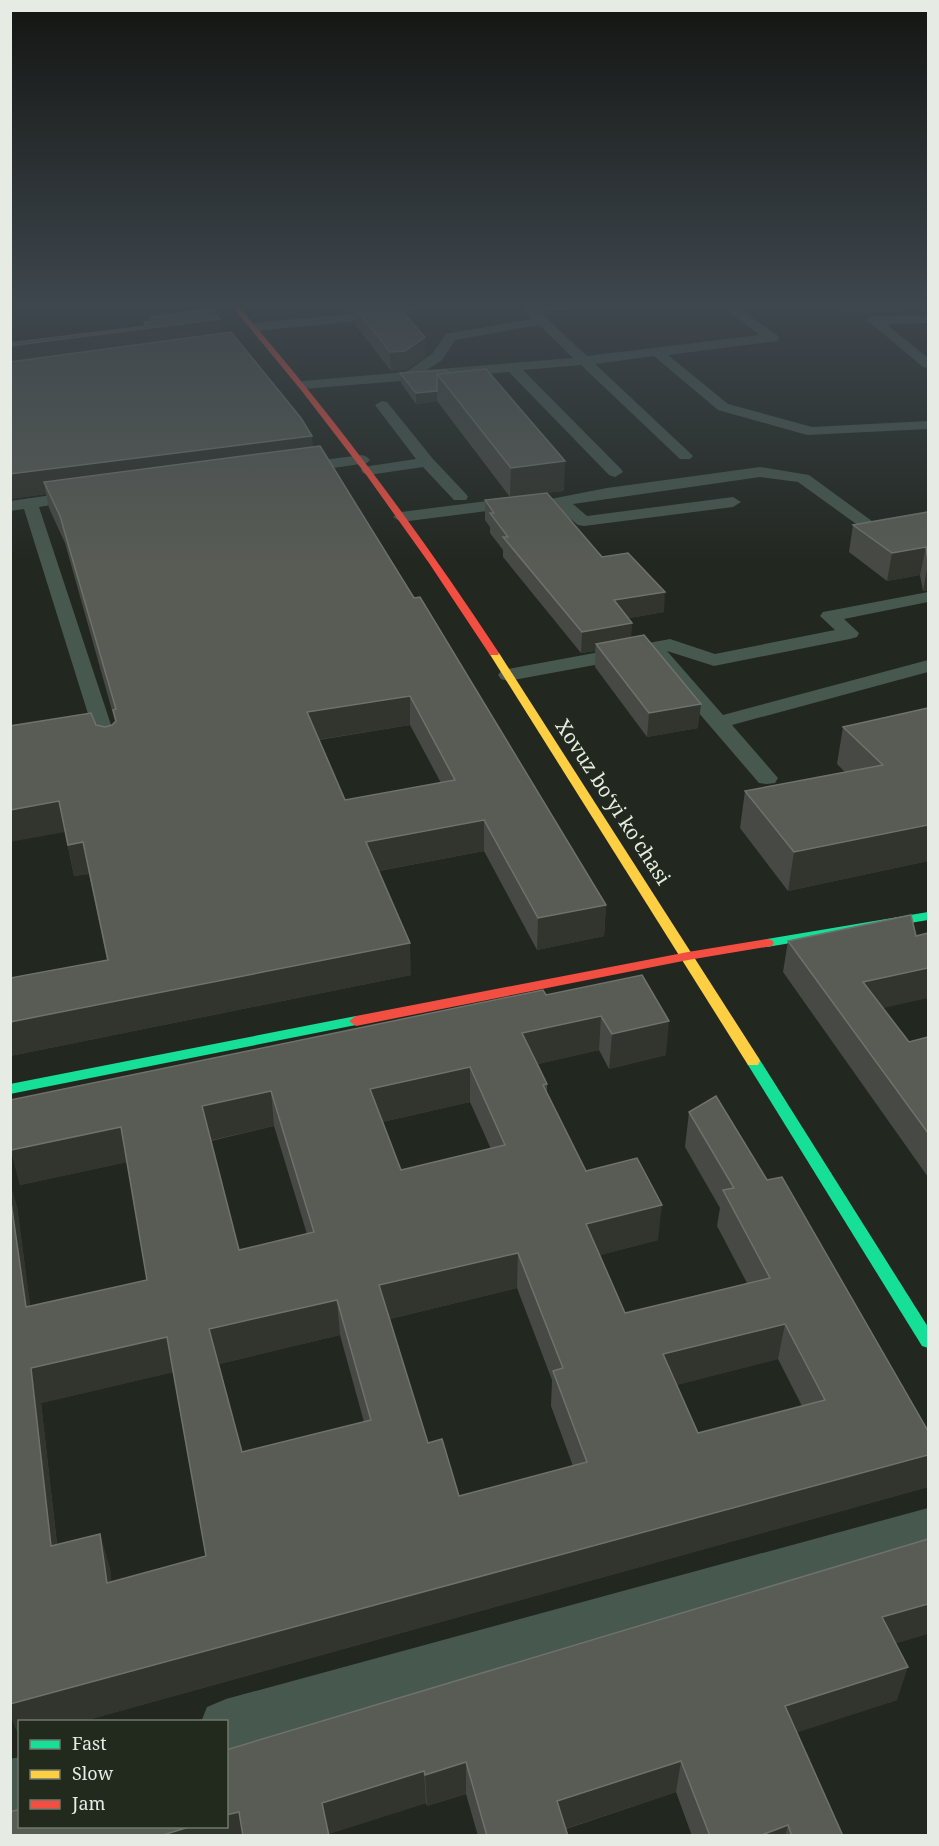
<svg xmlns="http://www.w3.org/2000/svg" width="939" height="1846" font-family="'Noto Serif',serif">
  <rect width="100%" height="100%" fill="#222720"/>
  <g fill="none" stroke-linecap="round" stroke-linejoin="round">
    <g fill="#47584e" fill-rule="evenodd">
      <path d="M399 305H423L417 309 349 322 255 331 248 327 255 323 349 314Z"/>
      <path d="M523 305H572L566 309 539 311 587 356 760 335 720 305H734L777 335 779 338 777 341 668 355 728 404 812 427 928 421V429L807 435 718 410 654 356 595 364 690 453 693 456 690 459H680L581 365 523 370 621 469 623 472 615 477 609 475 509 372 303 389 296 385 303 381 406 372 432 354 446 334 532 319 522 308ZM539 325 573 358 427 370 442 360 455 340Z"/>
      <path d="M928 315V323L886 324 928 358V368L923 367 867 320 873 316Z"/>
      <path d="M382 401 387 402 433 459 466 494 468 497 466 500H454L423 467 369 475 363 473 361 470 363 467 416 459 375 405Z"/>
      <path d="M362 455 367 457 370 460 367 463 299 473 291 468 299 463Z"/>
      <path d="M760 467 809 475 891 535 889 539H877L798 482 760 477 573 504 587 516 733 497 741 502 733 507 584 526 578 525 557 508 530 513 495 510 401 522 393 517 401 512 495 500 530 503 607 488Z"/>
      <path d="M80 491 86 493 88 496 86 499 39 507 119 749 116 753 109 755 102 753 99 749 24 509 10 511V501Z"/>
      <path d="M928 592V602L844 619 859 633 857 637 850 639 714 666 667 651 723 715 928 660V672L732 725 778 778 775 783 767 784 759 783 649 655 508 681 501 679 498 675 501 671 508 669 670 639 715 654 835 630 820 616 823 612Z"/>
    </g>
    <g fill="#47584e" fill-rule="evenodd">
      <path d="M928 1508V1552L226 1752V1722H201L207 1707 226 1699Z"/>
      <path d="M20 1757V1811L10 1813V1759Z"/>
    </g>
    <g fill="#16e098" fill-rule="evenodd">
      <path d="M928 912V920L767 947 760 943 767 939Z"/>
      <path d="M356 1016 363 1021 361 1024 10 1094V1084Z"/>
      <path d="M753 1056 758 1057 928 1327V1348L922 1346 748 1065 746 1061 748 1057Z"/>
    </g>
    <path fill="#ffcf43" fill-rule="evenodd" d="M494 650 499 653 758 1057 760 1061 758 1065H748L489 653Z"/>
    <g fill="#f24e42" fill-rule="evenodd">
      <path d="M231 305H237C333 415 419 531 499 653L498 655H490L429 563 367 476 301 390Z"/>
      <path d="M767 939 772 940 774 943 772 946 688 960 356 1026 349 1021 356 1016 688 952Z"/>
    </g>
  </g>
  <g fill="#474a44" fill-rule="evenodd">
    <path d="M339 305H402V311L426 356 405 370 391 371 354 323 353 311 345 312Z"/>
    <path d="M834 305H928V310L839 312Z"/>
    <path d="M151 317 220 319 221 333 313 447 606 905 604 936 537 950 484 851 379 871 411 975 10 1056V978L107 960 89 874 74 876 65 832 96 725 105 727 112 725 115 721 65 543 49 508 46 494 10 499 144 326V322L151 321ZM410 725 441 783 345 800 319 740Z"/>
    <path d="M446 370 564 491 534 494 664 612 629 618 631 638 698 728 647 737 595 667V651L581 653 503 557V550L490 533V527L485 520V500L510 497 437 401 416 404 401 383 400 373Z"/>
    <path d="M928 512V590L923 591 920 575 887 581 849 552 853 525Z"/>
    <path d="M928 708V861L788 891 740 828 745 791 845 772 837 764 843 727Z"/>
    <path d="M916 936 883 1008 909 1042 928 1037V1177L783 972 788 941Z"/>
    <path d="M642 975 666 1055 609 1069 599 1050 538 1064 547 1084V1092L586 1171 658 1240 600 1255 625 1313 747 1283 717 1226 720 1208 685 1147 689 1112 767 1180 928 1431V1487L80 1722H20V1738L10 1714 17 1206 30 1306 147 1280 127 1162 20 1185 11 1150 546 995ZM470 1102 491 1149 401 1170 382 1122ZM274 1126 307 1234 239 1250 211 1141ZM517 1288 552 1380 551 1406 573 1466 459 1496 428 1443 390 1319ZM340 1335 364 1422 242 1452 219 1364ZM778 1359 802 1406 698 1433 676 1385ZM173 1372 206 1556 111 1582 110 1568 57 1544 41 1403Z"/>
    <path d="M896 1643 897 1700 797 1732 843 1836H692L676 1792 566 1829 568 1836H478L466 1794 427 1806 426 1803 328 1834 10 1836Z"/>
  </g>
  <g fill="#31352e">
    <path d="M345 305H388H353V311L345 312Z"/>
    <path d="M392 305H402L403 314Z"/>
    <path d="M220 319 222 340 10 368V346Z"/>
    <path d="M425 337 426 356 405 370 391 371 390 352Z"/>
    <path d="M437 391V401L416 404V393Z"/>
    <path d="M312 436 314 459 44 482 46 494 10 499V474Z"/>
    <path d="M565 461 564 491 510 497 511 468Z"/>
    <path d="M926 547 920 575 887 581 892 553Z"/>
    <path d="M928 564V590L923 591Z"/>
    <path d="M665 592 664 612 613 621 614 600Z"/>
    <path d="M632 623 631 644H596L595 651 581 653 582 632Z"/>
    <path d="M410 696V725L309 741 307 712Z"/>
    <path d="M701 704 698 728 647 737 649 713Z"/>
    <path d="M59 801 65 832 10 842V810Z"/>
    <path d="M484 820V851L367 873 366 842Z"/>
    <path d="M928 825V861L788 891 794 852Z"/>
    <path d="M83 842 89 874 74 876 68 845Z"/>
    <path d="M606 905 604 936 537 950 538 918Z"/>
    <path d="M410 943 411 975 10 1056V1022Z"/>
    <path d="M928 968V998L857 1014 863 982Z"/>
    <path d="M601 1016 599 1050 521 1068 522 1033Z"/>
    <path d="M669 1021 666 1055 609 1069 612 1034Z"/>
    <path d="M470 1067V1102L372 1124 370 1089Z"/>
    <path d="M271 1091 274 1126 207 1141 202 1106Z"/>
    <path d="M121 1127 128 1162 20 1185 11 1150Z"/>
    <path d="M10 1183 17 1206 35 1342 26 1307 10 1195Z"/>
    <path d="M662 1205 658 1240 584 1259 586 1224Z"/>
    <path d="M518 1253 517 1288 381 1321 379 1285Z"/>
    <path d="M337 1300 340 1335 215 1365 209 1329Z"/>
    <path d="M785 1324 778 1359 658 1390 663 1354Z"/>
    <path d="M167 1337 174 1372 41 1403 61 1580 51 1546 31 1368Z"/>
    <path d="M928 1455V1487L80 1722H20V1738L10 1714V1704Z"/>
    <path d="M100 1534 110 1568 116 1617 107 1583Z"/>
    <path d="M928 1604V1634L871 1651 882 1617Z"/>
    <path d="M908 1667 897 1700 777 1739 785 1706Z"/>
    <path d="M681 1761 676 1792 555 1832 557 1801Z"/>
    <path d="M466 1762V1794L427 1806 425 1775Z"/>
    <path d="M424 1771 426 1803 326 1835 322 1803Z"/>
    <path d="M239 1812 243 1836H163V1835L189 1827H226V1815Z"/>
    <path d="M788 1825 785 1836H759Z"/>
  </g>
  <g fill="#585c55" stroke="#6e726b" stroke-width="1.5" fill-rule="evenodd">
    <path d="M353 305H397L425 337 405 351 390 352Z"/>
    <path d="M211 308 220 319 10 346V343L147 326 144 322 155 321 151 317Z"/>
    <path d="M231 332 301 418 312 436 10 474V362Z"/>
    <path d="M486 369 565 461 511 468 437 374Z"/>
    <path d="M446 370 449 373 437 374V391L416 393 400 373Z"/>
    <path d="M320 446 414 598 420 597 606 905 538 918 484 820 366 842 410 943 10 1022V978L108 960 83 842 68 845 59 801 10 810V726L91 713 96 725 105 727 112 725 116 721 113 710 116 709 60 516 44 482ZM410 696 455 780 345 800 307 712Z"/>
    <path d="M547 493 602 557 628 553 665 592 614 600 632 623 582 632 503 537H508L490 513H494L485 500Z"/>
    <path d="M928 512V561L926 547 892 553 853 525Z"/>
    <path d="M644 635 701 704 649 713 596 644Z"/>
    <path d="M928 708V825L794 852 745 791 883 765 843 727Z"/>
    <path d="M911 915 916 936 928 933V968L863 982 909 1042 928 1037V1133L788 941Z"/>
    <path d="M642 975 669 1021 612 1034 601 1016 522 1033 547 1084 543 1085 586 1171 637 1158 662 1205 586 1224 625 1313 770 1278 723 1190 734 1188 689 1112 716 1096 767 1180 782 1177 928 1431V1455L10 1704V1195L26 1307 147 1280 121 1127 11 1150 10 1100 543 990 546 995ZM470 1067 505 1145 401 1170 370 1089ZM271 1091 314 1232 239 1250 202 1106ZM518 1253 563 1368 553 1371 587 1462 459 1496 442 1439 428 1443 379 1285ZM337 1300 371 1420 242 1452 209 1329ZM785 1324 825 1400 698 1433 663 1354ZM167 1337 206 1556 107 1583 100 1534 51 1546 31 1368Z"/>
    <path d="M928 1539V1604L882 1617 908 1667 785 1706 843 1836H792L788 1825 759 1836H710L681 1761 557 1801 568 1836H487L466 1762 425 1775 424 1771 322 1803 329 1836H243L239 1812 226 1815V1750Z"/>
    <path d="M20 1809V1827H189L163 1835V1836H10V1812Z"/>
  </g>
  <linearGradient id="sky" x2="0" y2="1"><stop stop-color="#131512"/><stop offset="0.54" stop-color="#3e474e"/><stop offset="1" stop-color="#3e474e" stop-opacity="0"/></linearGradient>
  <rect width="939" height="563" fill="url(#sky)"/>
  <g text-anchor="middle" stroke-width="4.5" stroke-linejoin="round" paint-order="stroke">
    <g font-size="20" fill="#e6ece3" stroke="#212a1d">
      <text transform="translate(613 802) rotate(57)" y="7">Xovuz bo‘yi ko'chasi</text>
    </g>
  </g>
  <rect width="939" height="1846" fill="none" stroke="#e6ece3" stroke-width="24"/>
  <rect x="18" y="1720" width="210" height="108" fill="#212a1d" stroke="#70786c" stroke-width="1.5"/>
  <rect x="30" y="1740" width="30" height="9" fill="#16e098" stroke="#70786c" stroke-width="1.5"/>
  <text x="72" y="1750" font-size="18" fill="#e6ece3">Fast</text>
  <rect x="30" y="1770" width="30" height="9" fill="#ffcf43" stroke="#70786c" stroke-width="1.5"/>
  <text x="72" y="1780" font-size="18" fill="#e6ece3">Slow</text>
  <rect x="30" y="1800" width="30" height="9" fill="#f24e42" stroke="#70786c" stroke-width="1.5"/>
  <text x="72" y="1810" font-size="18" fill="#e6ece3">Jam</text>
</svg>
